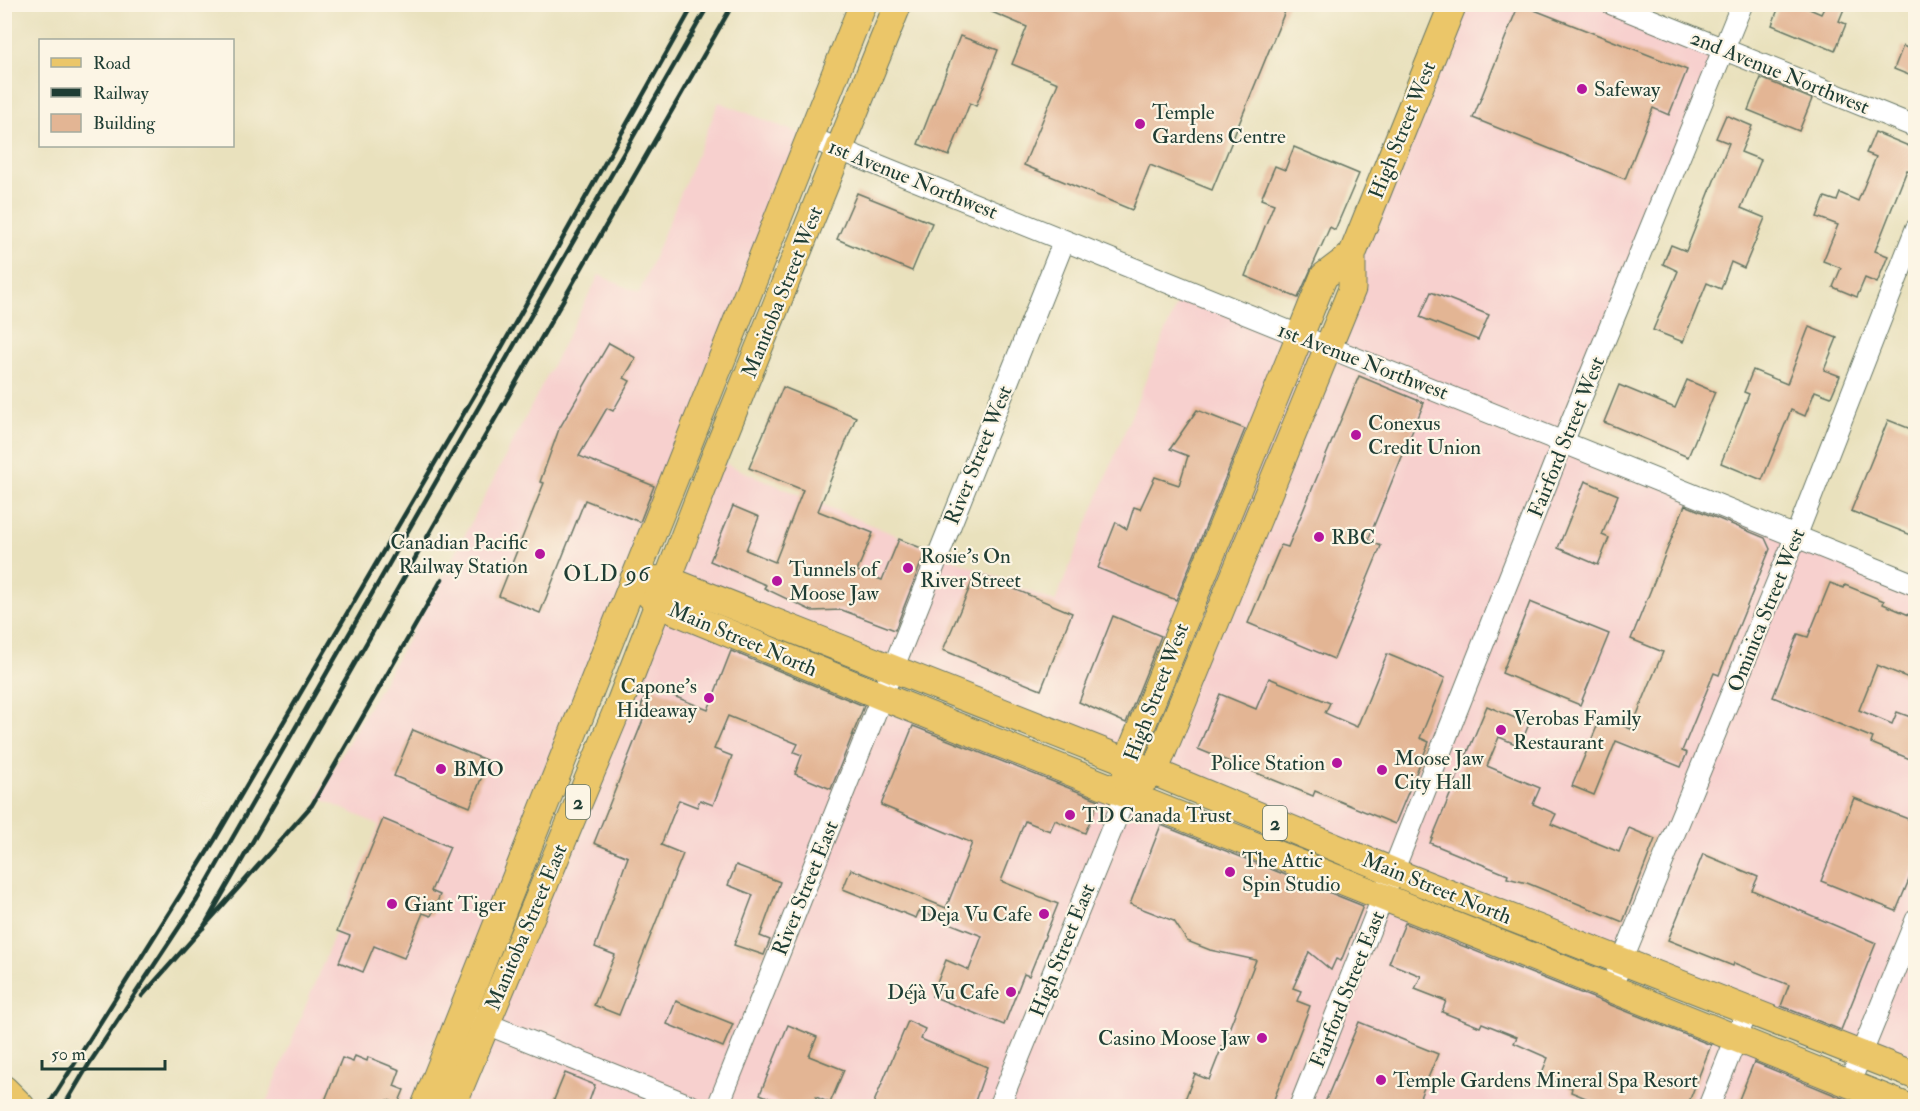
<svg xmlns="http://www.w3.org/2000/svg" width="1920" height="1111" font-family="'IM FELL Double Pica',serif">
  <rect width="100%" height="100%" fill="#fcf5e5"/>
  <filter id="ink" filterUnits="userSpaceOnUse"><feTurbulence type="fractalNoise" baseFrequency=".0167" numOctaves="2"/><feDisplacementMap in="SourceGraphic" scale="12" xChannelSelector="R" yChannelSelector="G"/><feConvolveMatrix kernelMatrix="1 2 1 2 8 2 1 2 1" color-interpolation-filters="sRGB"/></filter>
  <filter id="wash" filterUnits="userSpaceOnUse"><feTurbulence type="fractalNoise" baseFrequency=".008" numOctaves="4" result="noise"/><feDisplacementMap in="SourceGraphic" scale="24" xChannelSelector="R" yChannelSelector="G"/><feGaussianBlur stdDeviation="1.35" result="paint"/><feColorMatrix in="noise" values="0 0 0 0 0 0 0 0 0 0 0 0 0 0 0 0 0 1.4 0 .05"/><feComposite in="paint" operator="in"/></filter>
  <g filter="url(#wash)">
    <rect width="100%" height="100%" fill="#e9e1bd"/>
    <g fill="#f7d0ce">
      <path d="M1453 5H1612L1724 50 1563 442 1915 585V1076L668 580 714 459 1055 602 1183 289 1328 347Z"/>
      <path d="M719 102 811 138 425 1106H265L379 825 317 797 442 579 599 275 639 293Z"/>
      <path d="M658 604 1905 1106H452Z"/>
    </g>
    <g id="blocks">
      <g fill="#e3b594">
        <path d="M973 4H1288L1212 190 1150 165 1132 210 1024 165 1058 83 1012 64 1027 27Z"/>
        <path d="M1519 4 1687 70 1669 115 1653 108 1625 179 1473 118Z"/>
        <path d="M1780 4H1798L1821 14 1826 4H1846L1839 21 1846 24 1835 51 1772 25Z"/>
        <path d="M960 36 998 50 976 106 970 103 949 156 918 144Z"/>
        <path d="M1903 46 1916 52V78L1894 69Z"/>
        <path d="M1761 78 1812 99 1799 131 1748 110Z"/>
        <path d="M1726 115 1752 126 1741 152 1761 160 1741 208 1765 218 1744 268 1731 262 1721 289 1707 283 1683 342 1653 330 1678 271 1663 264 1671 245 1686 251 1729 143 1716 138Z"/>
        <path d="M1875 132 1916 149V173L1907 170 1875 251 1888 256 1877 283 1865 278 1857 297 1833 287 1841 268 1823 261 1838 225 1817 217 1825 197 1837 201 1840 193 1858 201 1876 157 1866 153Z"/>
        <path d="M1294 147 1359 174 1335 230 1330 227 1298 298 1245 276 1274 204 1261 199 1275 166 1285 170Z"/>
        <path d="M857 193 932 223 912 271 837 239Z"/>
        <path d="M1431 292 1489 315 1478 340 1420 317Z"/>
        <path d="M1809 327 1837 338 1824 370 1840 376 1831 397 1815 391 1805 416 1791 410 1762 480 1721 463 1749 394 1744 392 1753 370 1787 384Z"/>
        <path d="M609 343 636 358 624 378 630 381 613 411 607 408 579 456 654 486 640 522 585 500 540 613 499 596 544 483 540 482 559 429Z"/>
        <path d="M1359 376 1424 403 1368 540 1381 546 1334 659 1248 623 1281 545 1288 547Z"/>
        <path d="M1687 380 1715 392 1688 457 1604 422 1619 385 1675 408Z"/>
        <path d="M783 387 856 417 818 511 873 533 857 571 882 580 899 539 926 550 895 630 842 610 812 611 764 588 766 585 710 561 733 506 759 517 746 550 775 562 803 490 749 468Z"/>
        <path d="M1197 410 1245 429 1176 600 1098 568 1116 522 1127 529 1134 507 1140 509 1155 477 1179 485 1188 456 1170 449Z"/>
        <path d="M1888 420 1916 431V537L1851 511Z"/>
        <path d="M1585 481 1618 495 1602 535 1609 538 1598 565 1558 548Z"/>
        <path d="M1685 505 1765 538 1770 549 1719 675 1714 673 1682 751 1687 753 1681 767 1616 741 1594 795 1572 786 1601 717 1631 729 1663 652 1631 639Z"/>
        <path d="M976 573 1072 613 1041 690 943 650Z"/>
        <path d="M1830 583 1844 588 1845 585 1884 601 1883 604 1916 618V681L1877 665 1859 710 1892 724 1897 712 1916 719V746L1910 759 1871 743 1873 738 1773 697 1798 634 1808 637Z"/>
        <path d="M1530 602 1609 634 1580 705 1502 673Z"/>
        <path d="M1113 616 1161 636 1126 723 1079 702Z"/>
        <path d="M731 651 864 706 831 789 795 774 802 755 794 752 798 744 728 716 714 749 732 756 713 805 700 800 697 807 679 800 661 845 683 854 619 1015 594 1005 615 955 595 947 628 857 594 843 647 710 641 707 649 686 708 710Z"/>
        <path d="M1387 654 1445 678 1420 738 1429 742 1395 824 1315 791 1313 796 1198 749 1220 694 1256 709 1269 678 1330 703 1325 713 1357 727Z"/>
        <path d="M1487 706 1529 724 1520 746 1499 737 1487 766 1540 788 1533 804 1556 814 1551 824 1619 852 1629 828 1655 839 1623 922 1527 883 1507 878 1508 875 1430 843Z"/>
        <path d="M913 726 1099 800 1085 833 1055 820 1050 831 1025 821 1001 881 1058 904 1029 976 1024 974 1004 1025 932 996 946 960 969 970 982 936 919 911 916 918 843 889 851 869 946 908 972 843 881 805Z"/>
        <path d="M413 730 488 761 470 807 394 776Z"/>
        <path d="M1854 798 1916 822V863L1896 911 1821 881Z"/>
        <path d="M383 819 450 847 431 891 440 895 431 916 423 913 404 958 374 946 363 972 339 962 350 936 337 931Z"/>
        <path d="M1161 825 1363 906 1341 961 1336 959 1331 970 1309 952 1293 988 1301 991 1297 1001 1310 1006 1271 1107H1182L1195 1074 1209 1080 1256 960 1210 950 1187 941 1174 921 1130 904Z"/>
        <path d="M1703 854 1758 877 1752 890 1876 943 1841 1030 1781 1006 1789 985 1734 963 1733 966 1668 940Z"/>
        <path d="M736 865 780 882 760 936 770 940 764 955 734 945 753 895 728 885Z"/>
        <path d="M1405 923 1711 1045 1687 1107H1608L1571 1092 1572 1088 1541 1075 1548 1058 1514 1043 1517 1037 1482 1023 1480 1027 1442 1012 1446 1001 1415 989 1421 976 1389 963Z"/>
        <path d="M676 1001 733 1024 723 1047 667 1024Z"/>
        <path d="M908 1021 925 1029 921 1039 987 1067 973 1107H872Z"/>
        <path d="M1359 1022 1438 1054 1416 1107H1323Z"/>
        <path d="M788 1025 817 1037 809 1056 844 1070 830 1103 816 1097 812 1107H791L760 1094Z"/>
        <path d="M355 1056 367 1061 368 1057 400 1070 394 1086 404 1090 398 1104 388 1100 385 1107H332L324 1103 342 1058 353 1062Z"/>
        <path d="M1754 1062 1847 1100 1862 1107H1736Z"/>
        <path d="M565 1073 595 1085 587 1107H551Z"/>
      </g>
    </g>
  </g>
  <g filter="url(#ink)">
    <use href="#blocks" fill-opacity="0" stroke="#667664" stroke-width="1.5"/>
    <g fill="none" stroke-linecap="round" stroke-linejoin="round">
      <defs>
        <g id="minor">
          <path d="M1612 4 1916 127"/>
          <path d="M811 138 1916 585"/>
          <path d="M1611 988 1796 536 1916 229"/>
          <path d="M472 1018 691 1106"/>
          <path d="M1849 1084 1916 920"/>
          <path d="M718 1106 1064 241"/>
          <path d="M999 1106 1126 794"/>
          <path d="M1300 1106 1563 442 1742 4"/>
          <path d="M1709 1106 1748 1009"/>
        </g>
        <g id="major">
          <path d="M634 579 658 604 881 696 1905 1106"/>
          <path d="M634 579 668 580 1154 772 1394 872 1916 1076"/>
          <path d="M1126 778 1127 762 1324 276 1352 255"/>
          <path d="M1139 784 1154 772 1352 289V255L1453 4"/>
          <path d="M4 1089 21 1106"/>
          <path d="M425 1106 863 4"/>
          <path d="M452 1106 620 703 714 459 898 4"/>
        </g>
      </defs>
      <use href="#minor" stroke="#667664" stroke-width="23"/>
      <use href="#major" stroke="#667664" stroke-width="29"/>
      <use href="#minor" stroke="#fff" stroke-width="21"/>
      <use href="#major" stroke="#ebc669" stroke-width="27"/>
      <g stroke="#1f3d34" stroke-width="4.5">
        <path d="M203 928 733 4"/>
        <path d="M142 996 312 805 442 579"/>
        <path d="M48 1106 214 841 485 377 694 4"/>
        <path d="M64 1106 89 1064 197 900 709 4"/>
      </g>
    </g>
  </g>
  <g fill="#b5179e" stroke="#fcf5e5" stroke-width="2">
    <circle cx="1582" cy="89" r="6"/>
    <circle cx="1140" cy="124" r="6"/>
    <circle cx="1356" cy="435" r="6"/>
    <circle cx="1319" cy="537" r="6"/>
    <circle cx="540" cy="554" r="6"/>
    <circle cx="908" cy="568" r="6"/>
    <circle cx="777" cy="581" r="6"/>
    <circle cx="709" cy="698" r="6"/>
    <circle cx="1501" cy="730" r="6"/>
    <circle cx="1337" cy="763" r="6"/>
    <circle cx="441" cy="769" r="6"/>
    <circle cx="1382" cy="770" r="6"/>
    <circle cx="1070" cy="815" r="6"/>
    <circle cx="1230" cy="872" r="6"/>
    <circle cx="392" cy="904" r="6"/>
    <circle cx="1044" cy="914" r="6"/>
    <circle cx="1011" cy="992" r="6"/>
    <circle cx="1262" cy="1038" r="6"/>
    <circle cx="1381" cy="1080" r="6"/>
  </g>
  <g text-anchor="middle" stroke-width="4.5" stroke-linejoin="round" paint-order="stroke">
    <g fill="#fcf5e5" stroke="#617469" stroke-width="1.5">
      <rect x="566" y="785" width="24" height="34" rx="4.5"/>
      <rect x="1263" y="806" width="24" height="34" rx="4.5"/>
    </g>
    <g font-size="20" font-weight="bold" fill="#1f3d34">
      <text x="578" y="809">2</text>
      <text x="1275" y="830">2</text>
    </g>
    <g font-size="21" fill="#1f3d34" stroke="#fcf5e5">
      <text transform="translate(1780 72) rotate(22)" y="7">2nd Avenue Northwest</text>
      <text transform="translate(1402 130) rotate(-68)" y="7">High Street West</text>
      <text transform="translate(913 179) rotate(22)" y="7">1st Avenue Northwest</text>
      <text transform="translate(782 292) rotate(-68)" y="7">Manitoba Street West</text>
      <text transform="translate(1363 361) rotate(21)" y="7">1st Avenue Northwest</text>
      <text transform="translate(1566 437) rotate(-68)" y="7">Fairford Street West</text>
      <text transform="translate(978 455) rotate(-68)" y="7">River Street West</text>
      <text transform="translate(1766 610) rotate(-68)" y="7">Ominica Street West</text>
      <text transform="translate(743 639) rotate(23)" y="7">Main Street North</text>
      <text transform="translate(1156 692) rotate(-69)" y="7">High Street West</text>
      <text transform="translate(805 888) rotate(-68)" y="7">River Street East</text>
      <text transform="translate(1437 888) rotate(22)" y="7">Main Street North</text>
      <text transform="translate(526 927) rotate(-67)" y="7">Manitoba Street East</text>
      <text transform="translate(1062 950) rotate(-68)" y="7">High Street East</text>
      <text transform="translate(1347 989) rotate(-68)" y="7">Fairford Street East</text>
    </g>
    <g font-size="21" fill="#1f3d34" stroke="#fcf5e5" text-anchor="start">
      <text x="1594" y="96">Safeway</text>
      <text x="1152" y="119">Temple<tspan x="1152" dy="24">Gardens Centre</tspan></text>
      <text x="1368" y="430">Conexus<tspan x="1368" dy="24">Credit Union</tspan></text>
      <text x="1331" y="544">RBC</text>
      <text x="528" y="549" text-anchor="end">Canadian Pacific<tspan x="528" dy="24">Railway Station</tspan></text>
      <text x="920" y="563">Rosie's On<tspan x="920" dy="24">River Street</tspan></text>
      <text x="789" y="576">Tunnels of<tspan x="789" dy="24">Moose Jaw</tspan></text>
      <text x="697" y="693" text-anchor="end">Capone's<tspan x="697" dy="24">Hideaway</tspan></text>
      <text x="1513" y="725">Verobas Family<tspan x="1513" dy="24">Restaurant</tspan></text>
      <text x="1394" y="765">Moose Jaw<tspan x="1394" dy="24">City Hall</tspan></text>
      <text x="1325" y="770" text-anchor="end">Police Station</text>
      <text x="453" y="776">BMO</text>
      <text x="1082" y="822">TD Canada Trust</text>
      <text x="1242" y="867">The Attic<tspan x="1242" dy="24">Spin Studio</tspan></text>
      <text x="404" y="911">Giant Tiger</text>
      <text x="1032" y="921" text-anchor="end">Deja Vu Cafe</text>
      <text x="999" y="999" text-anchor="end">Déjà Vu Cafe</text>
      <text x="1250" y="1045" text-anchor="end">Casino Moose Jaw</text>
      <text x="1393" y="1087">Temple Gardens Mineral Spa Resort</text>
    </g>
    <g font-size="22" letter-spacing="1.5" fill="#1f3d34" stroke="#fcf5e5">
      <text x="607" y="581">OLD 96</text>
    </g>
  </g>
  <rect width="1920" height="1111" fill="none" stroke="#fcf5e5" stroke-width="24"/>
  <rect x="39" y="39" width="195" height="108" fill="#fcf5e5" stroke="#a4ab9e" stroke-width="1.5"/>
  <rect x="51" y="58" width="30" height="9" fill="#ebc669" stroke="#a4ab9e" stroke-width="1.5"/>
  <text x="93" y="69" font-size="18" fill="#1f3d34">Road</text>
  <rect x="51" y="88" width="30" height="9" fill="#1f3d34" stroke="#a4ab9e" stroke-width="1.5"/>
  <text x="93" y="99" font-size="18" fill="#1f3d34">Railway</text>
  <rect x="51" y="114" width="30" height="18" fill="#e3b594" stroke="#a4ab9e" stroke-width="1.5"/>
  <text x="93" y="129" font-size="18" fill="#1f3d34">Building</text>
  <path d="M42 1060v9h123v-9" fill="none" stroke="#1f3d34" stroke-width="3"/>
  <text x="51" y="1060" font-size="18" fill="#1f3d34" stroke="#fcf5e5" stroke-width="4.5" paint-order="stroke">50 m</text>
</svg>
